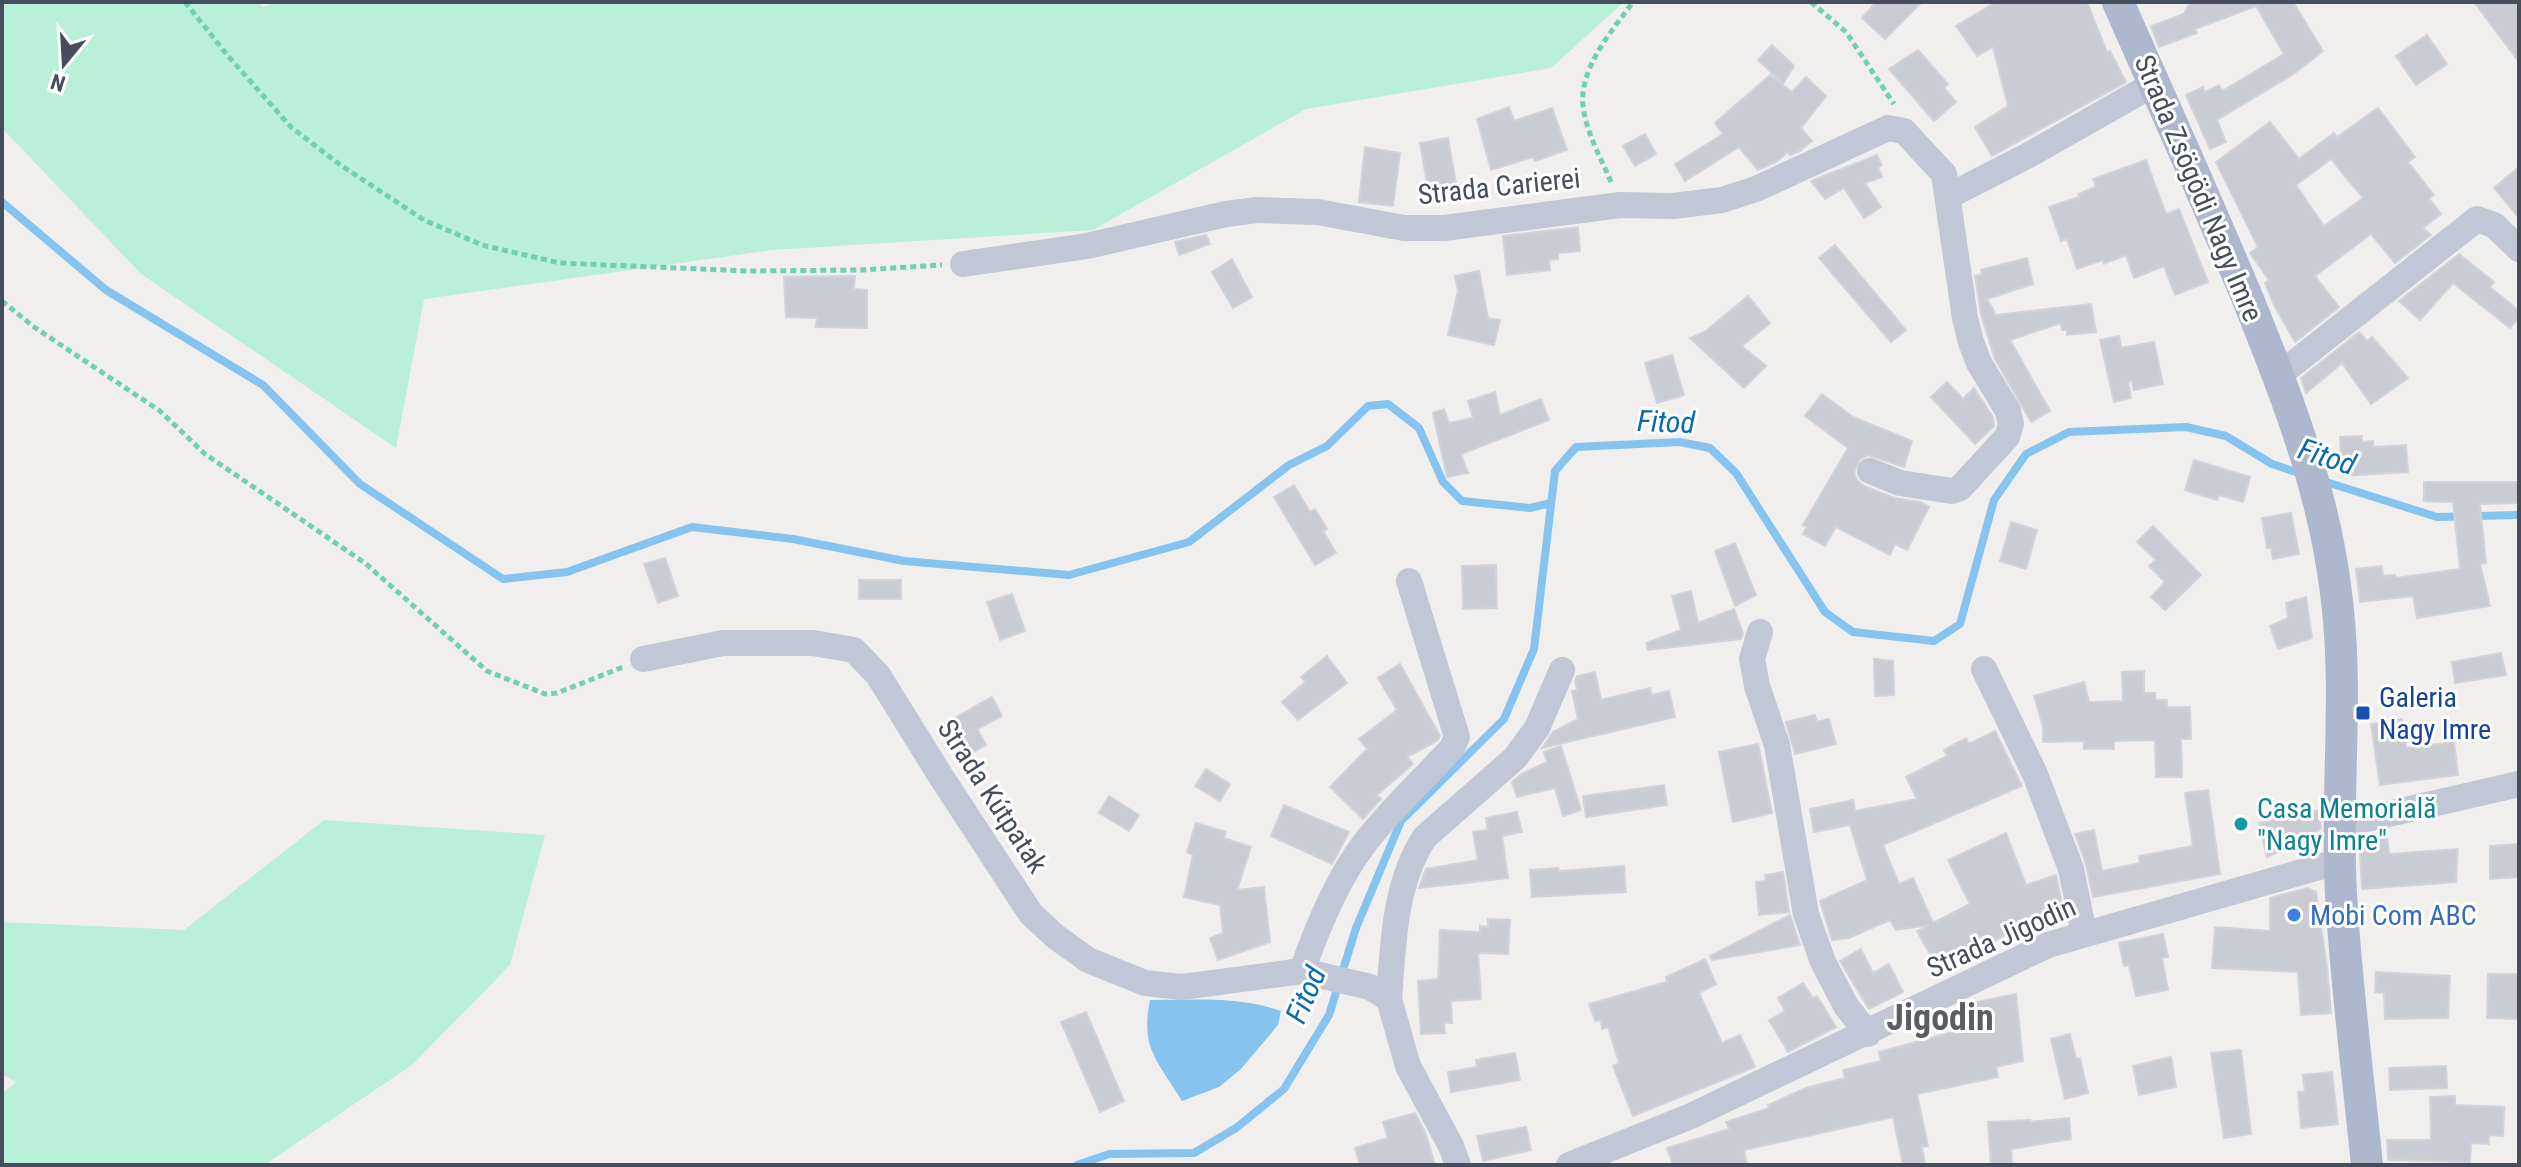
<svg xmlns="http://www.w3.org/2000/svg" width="2521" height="1167" font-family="'Roboto Condensed',sans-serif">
  <rect width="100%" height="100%" fill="#f1eeee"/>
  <g fill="#baf0da">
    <path d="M2 2H258L263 7 278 2H1624L1551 68 1306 109 1093 230 773 250 424 299 396 448 141 274 2 128Z"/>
    <path d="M324 820 545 835 510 965 412 1065 264 1165H2V1094L16 1082 2 1074V922L184 930Z"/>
  </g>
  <path fill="#86c4ef" d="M1150 1000C1194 1000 1239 996 1281 1011L1278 1025 1241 1069 1219 1087 1182 1101C1158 1061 1140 1049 1150 1000Z"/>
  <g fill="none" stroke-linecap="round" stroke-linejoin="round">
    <g stroke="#86c4ef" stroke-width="8">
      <path d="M2 202 106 290 263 385 360 484 503 579 567 572 692 527 793 539 904 561 1069 575 1189 542 1289 465 1327 446 1368 406 1388 404 1419 428 1443 482 1462 501 1530 508 1551 503"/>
      <path d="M2323 481 2437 517 2519 515"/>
      <path d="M1077 1165 1109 1154 1194 1153 1236 1128 1284 1089 1329 1015 1356 928 1401 821 1504 719 1534 649 1555 471 1576 447 1680 442 1710 448 1736 473 1825 612 1853 632 1934 641 1960 624 1994 500 2026 454 2069 432 2186 427 2226 436 2272 464 2302 474"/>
    </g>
  </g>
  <g fill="#caccd4" stroke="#d2d3da" stroke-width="2" fill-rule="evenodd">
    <path d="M1876 2H1922L1885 39 1862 18Z"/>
    <path d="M1996 2H2087L2107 52 2110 51 2126 82 1992 156 1975 127 2008 106 1993 47 1977 56 1956 26Z"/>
    <path d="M2190 2H2293L2323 51 2295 73 2217 120 2226 142 2210 149 2186 95 2203 87 2205 92 2219 85 2222 91 2284 54 2256 6 2195 29 2197 33 2159 47 2151 26 2184 14Z"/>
    <path d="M2474 2H2519V62Z"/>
    <path d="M2427 35 2447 64 2416 85 2396 56Z"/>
    <path d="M1772 45 1794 66 1783 84 1758 60Z"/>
    <path d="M1918 50 1948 84 1944 88 1956 102 1934 121 1889 69Z"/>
    <path d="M1770 75 1792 92 1806 77 1826 96 1801 128 1812 141 1800 151 1790 155 1788 152 1776 162 1758 170 1739 147 1685 181 1675 164 1723 134 1715 123Z"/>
    <path d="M1509 107 1514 121 1552 108 1567 150 1535 161 1533 157 1491 170 1477 119Z"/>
    <path d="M2378 108 2415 157 2408 162 2434 195 2429 198 2441 214 2423 228 2431 235 2395 263 2371 234 2315 276 2339 307 2295 342 2275 307 2265 283 2269 280 2250 253 2258 247 2216 162 2270 122 2299 159 2334 133 2337 137ZM2331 159 2363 198 2324 226 2296 185Z"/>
    <path d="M1645 134 1656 154 1635 166 1623 146Z"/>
    <path d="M1448 138 1458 195 1430 200 1420 143Z"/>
    <path d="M1365 147 1400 153 1393 206 1359 202Z"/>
    <path d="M1877 155 1882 165 1878 168 1882 177 1865 183 1881 207 1864 218 1844 188 1825 199 1811 181Z"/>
    <path d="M2146 160 2166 214 2179 209 2208 282 2175 295 2164 266 2134 278 2126 255 2104 264 2103 260 2077 269 2067 239 2061 241 2049 207 2079 197 2078 194 2096 187 2093 179Z"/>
    <path d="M2519 167V218L2494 188Z"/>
    <path d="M1578 227 1580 251 1558 253V259L1549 260 1550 270 1507 275 1503 236Z"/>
    <path d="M1206 235 1210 244 1179 255 1175 242Z"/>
    <path d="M1835 245 1906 330 1891 342 1819 258Z"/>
    <path d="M2459 254 2494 282 2490 287 2519 311V317L2510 328 2453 283 2420 320 2399 301Z"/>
    <path d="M2027 258 2033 284 1987 299 1996 315 2091 304 2096 332 2067 335V330H2062L2061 323 2010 340 2050 411 2031 422 1995 359 1981 314 1975 276 1982 274 1981 270Z"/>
    <path d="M1232 259 1252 297 1233 308 1212 272Z"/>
    <path d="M1479 271 1488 318 1500 320 1494 345 1448 335 1458 291 1455 276Z"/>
    <path d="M855 276 854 289 867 290V328L816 327 817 318 786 317 784 277Z"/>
    <path d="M1748 296 1770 323 1742 346 1766 366 1744 388 1690 338 1706 331Z"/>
    <path d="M2359 332 2367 341 2372 337 2408 378 2371 404 2342 363 2306 393 2301 378Z"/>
    <path d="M2119 336 2121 348 2154 342 2163 384 2134 390 2132 381 2128 382 2131 398 2114 402 2100 340Z"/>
    <path d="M1672 355 1684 395 1657 403 1645 363Z"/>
    <path d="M1947 382 1963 399 1974 388 1993 417 1994 426 1975 444 1931 397Z"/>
    <path d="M1495 392 1500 415 1541 399 1549 420 1461 454 1468 473 1447 477 1433 413 1444 409 1449 423 1473 418 1468 401Z"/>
    <path d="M1822 394 1853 417 1912 441 1904 467 1868 455 1860 459 1854 472 1857 480 1864 486 1894 498 1920 502 1929 507 1907 550 1895 544 1890 555 1836 527 1825 546 1803 534 1807 527 1803 525 1848 448 1805 416Z"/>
    <path d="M2362 436V442L2373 441V447L2406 445 2408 472 2342 476 2340 437Z"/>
    <path d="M2194 460 2250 477 2243 502 2219 495 2217 500 2185 490Z"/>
    <path d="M2424 482H2519V503L2480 504 2486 563 2480 564 2490 606 2417 618 2413 596 2360 602 2356 569 2382 566 2383 576 2395 575 2396 578 2460 569 2453 502 2424 501Z"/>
    <path d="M1294 485 1310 512 1315 509 1327 529 1323 531 1336 553 1315 565 1274 497Z"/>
    <path d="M2291 513 2299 554 2273 559 2271 548H2267L2262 518Z"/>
    <path d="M2011 522 2037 530 2026 569 2000 561Z"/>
    <path d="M2153 526 2201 575 2165 610 2151 597 2165 582 2149 566 2156 560 2137 542Z"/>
    <path d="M1735 543 1756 595 1735 606 1715 551Z"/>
    <path d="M665 558 678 596 658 603 644 564Z"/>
    <path d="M1496 565 1497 608 1463 609 1462 566Z"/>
    <rect x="859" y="580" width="42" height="19"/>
    <path d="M1691 591 1698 623 1734 609 1743 633 1741 639 1648 650 1646 643 1681 630 1672 596Z"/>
    <path d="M1012 594 1025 631 1000 640 987 602Z"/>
    <path d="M2306 597 2312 638 2278 649 2270 626 2288 618 2286 603Z"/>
    <path d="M2501 653 2506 675 2455 683 2452 662Z"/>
    <path d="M1327 656 1347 683 1298 720 1282 702 1305 682 1301 677Z"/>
    <path d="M1874 659 1893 661 1894 695 1875 696Z"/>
    <path d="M1400 664 1440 736 1437 741 1407 757 1413 764 1377 795 1381 799 1363 819 1330 787 1367 749 1359 739 1397 710 1378 678Z"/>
    <path d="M2144 671V693H2155L2156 700H2167V707H2190L2191 739H2181L2182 777H2156L2155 740 2114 741V749H2084V741L2043 742V726L2034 696 2084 682 2089 702 2123 701 2122 672Z"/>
    <path d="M1595 672 1601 700 1650 688 1652 695 1669 691 1675 717 1542 748 1553 732 1578 719 1572 691 1577 690 1575 681 1577 676Z"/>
    <path d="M992 697 1002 716 977 729 986 745 960 760 941 726Z"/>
    <path d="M1815 715 1817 722 1829 719 1836 744 1795 754 1786 722Z"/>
    <path d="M2402 719 2406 748 2454 742 2458 775 2380 785 2371 724Z"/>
    <path d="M1995 731 2022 786 1883 845 1899 884 1913 878 1933 923 1970 904 1948 860 2006 833 2026 885 2056 875 2063 909 2033 919 2035 921 1938 969 1917 931 1930 925 1896 930 1890 920 1849 938 1832 940 1820 901 1867 880 1850 825 1814 832 1810 809 1853 800 1855 811 1917 799 1906 777 1947 756 1944 750 1966 738 1969 744Z"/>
    <path d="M1758 744 1772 813 1733 822 1719 752Z"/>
    <path d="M1561 746 1581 810 1563 816 1555 788 1517 797 1512 782 1521 774 1547 762 1544 752Z"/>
    <path d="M1206 769 1230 784 1220 801 1195 786Z"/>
    <path d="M1664 785 1667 805 1586 817 1583 796Z"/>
    <path d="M2208 790 2220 874 2093 897 2086 864 2075 834 2094 830 2102 871 2140 863 2139 856 2193 846 2185 793Z"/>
    <path d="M1109 796 1139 815 1129 831 1099 813Z"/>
    <path d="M1284 805 1349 832 1332 864 1271 836Z"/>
    <path d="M2318 810 2321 828 2301 842 2267 857 2259 823Z"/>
    <path d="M1517 812 1522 832 1502 836 1508 878 1419 888 1426 869 1478 860 1473 832 1488 830 1486 818Z"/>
    <path d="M1196 823 1226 832 1224 838 1251 847 1237 890 1264 887 1270 942 1218 960 1210 938 1223 933 1220 905 1184 897 1193 855 1187 852Z"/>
    <path d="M2387 835 2389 854 2458 849 2456 882 2362 889 2359 837Z"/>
    <path d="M2519 844V877L2490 879V846Z"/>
    <path d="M1624 866 1626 892 1532 897 1530 870 1558 868 1559 871Z"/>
    <path d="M1783 872 1789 912 1759 915 1756 882 1766 881 1765 875Z"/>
    <path d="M2307 888 2316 892 2327 967 2331 1013 2301 1015 2298 972 2212 968 2215 927 2270 931V898Z"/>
    <path d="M1790 915 1800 945 1712 960 1710 956Z"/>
    <path d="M1488 919 1510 920 1508 954 1478 953 1481 999 1451 1001 1452 1023H1444L1445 1033 1421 1034 1418 981 1438 979 1440 930 1480 932V926L1488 927Z"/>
    <path d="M2163 934 2168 957 2162 958 2168 990 2136 996 2129 965 2124 966 2119 943Z"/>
    <path d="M1861 949 1873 973 1889 964 1903 992 1869 1009 1840 961Z"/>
    <path d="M1705 959 1716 984 1699 993 1722 1043 1740 1035 1755 1067 1633 1116 1613 1066 1619 1063 1608 1027 1602 1029 1601 1020 1595 1021 1589 1004 1667 982 1666 977Z"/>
    <path d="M2376 972 2450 976 2448 1018 2385 1019 2384 993 2375 992Z"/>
    <path d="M2488 974H2519V1019L2487 1018Z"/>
    <path d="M1803 983 1813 998 1817 996 1836 1027 1788 1052 1769 1020 1785 1011 1778 998Z"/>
    <path d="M2016 994 2023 1061 1996 1067 1998 1077 1917 1094 1928 1146 1922 1147 1925 1165H1903L1893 1117 1744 1150 1747 1165H1673L1667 1148 1729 1129 1726 1122 1769 1108 1768 1105 1806 1088 1845 1078 1843 1070 1881 1061 1879 1052 1971 1027 1967 1004Z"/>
    <path d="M1086 1012 1124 1101 1100 1112 1061 1022Z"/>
    <path d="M2070 1034 2076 1059 2080 1058 2088 1093 2065 1099 2051 1039Z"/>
    <path d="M2241 1050 2251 1134 2224 1138 2211 1053Z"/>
    <path d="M1515 1053 1520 1080 1451 1092 1448 1072 1477 1067 1476 1060Z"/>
    <path d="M2171 1057 2176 1087 2139 1095 2133 1066Z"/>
    <path d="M2446 1066 2447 1088 2390 1090 2389 1068Z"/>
    <path d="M2332 1072 2338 1124 2301 1128 2298 1092H2305L2303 1075Z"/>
    <path d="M2455 1096V1105L2504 1107 2503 1136 2489 1135V1144L2471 1143 2470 1162 2388 1160 2387 1140H2431L2430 1097Z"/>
    <path d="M1415 1113 1425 1132 1435 1165H1360L1355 1148 1388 1138 1383 1122Z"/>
    <path d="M2069 1118 2071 1139 2011 1149 2012 1165H1991L1988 1122 2030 1120V1122Z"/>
    <path d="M1526 1127 1531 1150 1483 1161 1477 1136Z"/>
  </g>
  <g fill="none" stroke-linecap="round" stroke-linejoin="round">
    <g stroke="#71cfb3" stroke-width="5" stroke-dasharray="6 4" stroke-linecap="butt">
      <path d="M185 2 228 56 291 127 339 164 424 220 482 245 560 263 748 271 862 270 942 265"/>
      <path d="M1811 2 1846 32 1894 104"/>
      <path d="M1611 182C1601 158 1586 132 1583 106 1579 68 1612 31 1633 2"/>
      <path d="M2 301 34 327 160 411 205 454 365 563 487 671 545 694 557 693 623 667"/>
    </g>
    <g stroke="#c1c7d4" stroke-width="26">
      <path d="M1949 196 2027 156 2154 84"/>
      <path d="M963 264 1087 246 1226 214 1257 210 1318 212 1404 228H1444L1620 205 1673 206 1722 200 1756 189 1888 128 1904 131 1944 174 1965 318 1971 342 1979 363 2008 411 2011 424 2007 437 1960 488 1952 491 1900 483 1870 471"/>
      <path d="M2279 375 2477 219 2494 225 2519 249"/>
      <path d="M1409 581 1457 737 1452 748C1423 780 1390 810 1364 844 1336 881 1317 928 1302 971L1370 987 1389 999 1408 1066 1451 1146 1458 1165"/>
      <path d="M1760 632 1752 659 1757 686 1777 745 1806 914 1823 962 1846 1006 1868 1034"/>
      <path d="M643 659 723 643H813L854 650 878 675 940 775 1031 914 1056 937 1088 960 1145 983 1182 987 1302 971"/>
      <path d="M1984 669 2035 774 2071 869 2084 933"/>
      <path d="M2340 825 2519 784"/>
      <path d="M1389 999C1393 946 1394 883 1425 837L1515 758 1537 728 1562 670"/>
      <path d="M1569 1165 1691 1116 2048 945 2340 861"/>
    </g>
    <path stroke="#adb7ce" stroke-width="32" d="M2118 2C2162 102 2207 201 2249 302 2286 393 2322 487 2335 585 2350 688 2335 791 2341 894 2346 984 2358 1075 2367 1165"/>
  </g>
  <rect fill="#1a4fb4" stroke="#fff" stroke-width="3" x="2355" y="705" width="16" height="16" rx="4"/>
  <circle fill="#0f9aa8" stroke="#fff" stroke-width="3" cx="2241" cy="824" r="8"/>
  <circle fill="#3f7fe0" stroke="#fff" stroke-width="3" cx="2294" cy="915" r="8"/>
  <g text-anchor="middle" stroke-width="6" stroke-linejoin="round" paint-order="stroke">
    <g font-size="28" fill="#464d5c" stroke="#fff">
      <text transform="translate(1499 186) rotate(-6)" y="10">Strada Carierei</text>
      <text transform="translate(2199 188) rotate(67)" y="10">Strada Zsögödi Nagy Imre</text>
      <text transform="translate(993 796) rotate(57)" y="10">Strada Kútpatak</text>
      <text transform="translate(2001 937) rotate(-24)" y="10">Strada Jigodin</text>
    </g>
    <g font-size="28" fill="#164399" stroke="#fff" text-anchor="start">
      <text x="2379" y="707">Galeria<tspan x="2379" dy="32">Nagy Imre</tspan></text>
    </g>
    <g font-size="28" fill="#0d838f" stroke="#fff" text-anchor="start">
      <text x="2257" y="818">Casa Memorială<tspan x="2257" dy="32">"Nagy Imre"</tspan></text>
    </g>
    <g font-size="28" fill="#366cbe" stroke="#fff" text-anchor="start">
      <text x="2310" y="925">Mobi Com ABC</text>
    </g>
    <g font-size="30" font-style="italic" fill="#076aad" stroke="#fff">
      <text transform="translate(1666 422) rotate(2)" y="10">Fitod</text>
      <text transform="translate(2327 457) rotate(18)" y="10">Fitod</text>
      <text transform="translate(1306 995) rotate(-67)" y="10">Fitod</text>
    </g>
    <g font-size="36" font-weight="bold" fill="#5a5d63" stroke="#fff">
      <text x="1940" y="1030">Jigodin</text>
    </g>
  </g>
  <rect width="2521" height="1167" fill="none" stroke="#464d5c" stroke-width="8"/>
  <g transform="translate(64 64) rotate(198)" stroke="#ffffff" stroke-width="6" paint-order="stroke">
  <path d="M0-6L14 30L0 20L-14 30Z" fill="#464d5c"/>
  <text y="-12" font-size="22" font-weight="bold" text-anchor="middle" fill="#464d5c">N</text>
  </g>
</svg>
